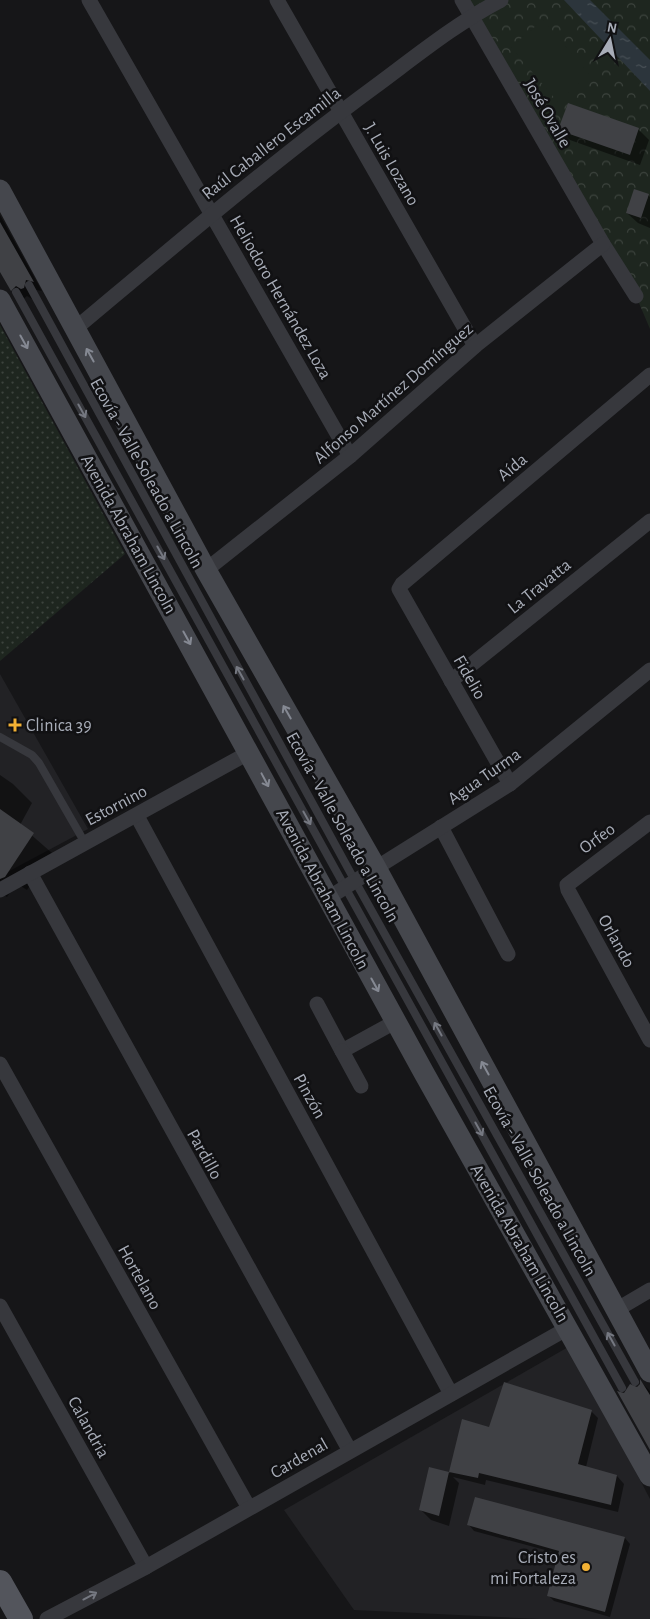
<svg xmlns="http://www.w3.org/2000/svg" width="650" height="1619" font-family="'Alegreya Sans',sans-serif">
  <defs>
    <pattern id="grass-dots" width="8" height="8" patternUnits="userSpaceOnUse" patternTransform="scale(1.25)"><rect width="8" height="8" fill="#1e261f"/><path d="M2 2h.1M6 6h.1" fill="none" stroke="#3c433d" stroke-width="1.8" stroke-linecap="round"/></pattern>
    <pattern id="forest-crowns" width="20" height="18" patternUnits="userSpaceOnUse" patternTransform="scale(1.25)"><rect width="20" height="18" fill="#1e261f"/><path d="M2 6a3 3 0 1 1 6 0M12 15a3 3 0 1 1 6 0" fill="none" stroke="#3c433d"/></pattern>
    <pattern id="water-ripples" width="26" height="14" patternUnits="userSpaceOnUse" patternTransform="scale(1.25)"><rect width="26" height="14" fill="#2c353c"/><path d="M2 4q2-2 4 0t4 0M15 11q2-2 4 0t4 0" fill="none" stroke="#485056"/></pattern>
  </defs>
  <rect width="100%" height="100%" fill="#161618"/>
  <g fill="#222225">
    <path d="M0 674 88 829 0 876Z"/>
    <path d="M570 1346 650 1499V1619H539L354 1610 284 1510Z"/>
  </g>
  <path fill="url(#grass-dots)" d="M0 325 125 554 0 661Z"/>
  <path fill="url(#forest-crowns)" d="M462 0H650V329L636 296Z"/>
  <path fill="#1e261f" d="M543 20 589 74 558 102 511 47Z"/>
  <path fill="url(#water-ripples)" d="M564 0H590L650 60V91Z"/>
  <g fill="#0007">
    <path d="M568 105 639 130 649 140 640 165 570 140 559 130Z"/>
    <path d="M648 195 650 197V228L638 223 627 213Z"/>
    <path d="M0 215 42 291 36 290 32 299 27 296 22 300 12 290 0 269Z"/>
    <path d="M0 775 13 784 32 803 20 825 52 853 27 890 16 883 7 897 0 893Z"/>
    <path d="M641 1382 650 1391V1449L625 1395 638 1389Z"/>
    <path d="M591 1411 598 1418 586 1467 617 1476 624 1484 618 1512 486 1480 485 1485 453 1477 459 1483 449 1526 431 1520 420 1509 430 1468 450 1473 463 1421 489 1429Z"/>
    <path d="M469 1525 625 1538 630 1544 610 1617 554 1601 549 1596 560 1554 474 1531Z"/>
  </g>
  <g fill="#404145">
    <path d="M568 103 639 128 630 155 558 130Z"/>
    <path d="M634 189 649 194 641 218 626 213Z"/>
    <path d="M0 222 34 282 26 280 24 288 21 289 16 286 11 291 0 272Z"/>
    <path d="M0 809 34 833 5 877 0 879Z"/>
    <path d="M640 1379 650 1395V1450L617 1391 624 1393 630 1384 637 1387 640 1384Z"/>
    <path d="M504 1382 592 1410 578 1464 617 1475 611 1505 479 1473 478 1478 449 1472 462 1419 489 1427Z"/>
    <path d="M429 1467 449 1472 439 1516 419 1510Z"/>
    <path d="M475 1497 625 1537 605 1612 547 1596 559 1551 467 1525Z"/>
  </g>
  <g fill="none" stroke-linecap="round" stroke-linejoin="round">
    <g stroke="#37383d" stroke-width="8">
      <path d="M29 285 355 881 635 1382"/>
      <path d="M16 292 622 1388"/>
      <path d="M0 737 32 755 39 763 85 843"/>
    </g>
    <g stroke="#37383d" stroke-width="15">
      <path d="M89 0 350 456"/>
      <path d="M277 0 475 346"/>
      <path d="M462 0 603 244 636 296"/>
      <path d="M75 329C173 247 270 164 373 88 415 57 455 24 501 0"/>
      <path d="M206 570 350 456 475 346 603 244"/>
      <path d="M451 681 650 521"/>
      <path d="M510 784 399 589 402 584 650 375"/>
      <path d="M137 816 451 1394"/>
      <path d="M650 822 567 885 568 890 650 1040"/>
      <path d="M441 827 508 954"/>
      <path d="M30 873 350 1451"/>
      <path d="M0 890 250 752"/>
      <path d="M328 898 510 784 650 670"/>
      <path d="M317 1004 342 1051 395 1022"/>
      <path d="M342 1051 361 1086"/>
      <path d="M0 1064 249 1508"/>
      <path d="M0 1306 146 1567"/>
      <path d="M616 1310 650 1290"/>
      <path d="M47 1619 146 1567 568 1328"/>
    </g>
    <g stroke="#45474d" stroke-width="21">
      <path d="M0 190 206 570 376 868 650 1372"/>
      <path d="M0 300 424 1073 650 1476"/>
    </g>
    <path stroke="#53555c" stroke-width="24" d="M0 1582 21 1619"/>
  </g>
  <defs><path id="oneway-shaft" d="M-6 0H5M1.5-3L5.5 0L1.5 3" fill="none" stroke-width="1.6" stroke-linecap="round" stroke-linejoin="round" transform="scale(1.25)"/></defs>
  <g stroke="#858993">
    <use href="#oneway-shaft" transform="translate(24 342) rotate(61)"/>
    <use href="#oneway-shaft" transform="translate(90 355) rotate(-119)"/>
    <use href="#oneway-shaft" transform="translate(187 638) rotate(61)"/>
    <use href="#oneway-shaft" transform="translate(287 712) rotate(-120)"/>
    <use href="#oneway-shaft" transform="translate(265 780) rotate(62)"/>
    <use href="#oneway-shaft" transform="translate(375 985) rotate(61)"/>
    <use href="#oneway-shaft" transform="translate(485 1068) rotate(-119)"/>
  </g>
  <g stroke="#757881">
    <use href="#oneway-shaft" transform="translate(82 411) rotate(61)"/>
    <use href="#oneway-shaft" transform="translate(161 553) rotate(61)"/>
    <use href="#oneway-shaft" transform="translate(240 673) rotate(-119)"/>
    <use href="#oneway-shaft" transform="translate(307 818) rotate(61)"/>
    <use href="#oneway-shaft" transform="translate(438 1029) rotate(-119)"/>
    <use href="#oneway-shaft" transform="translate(479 1129) rotate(61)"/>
    <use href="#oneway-shaft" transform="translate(611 1339) rotate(-119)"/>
    <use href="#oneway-shaft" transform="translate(90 1596) rotate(-28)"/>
  </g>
  <g fill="#f2b134" stroke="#111113" stroke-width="2">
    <path d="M12.5 717.5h5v5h5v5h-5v5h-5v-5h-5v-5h5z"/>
    <circle cx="586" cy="1567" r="5"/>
  </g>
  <g text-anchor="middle" stroke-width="5" stroke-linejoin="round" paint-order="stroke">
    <g font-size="18" fill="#a8adb8" stroke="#111113">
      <text transform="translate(548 113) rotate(60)" y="6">José Ovalle</text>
      <text transform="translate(271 143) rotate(-38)" y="6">Raúl Caballero Escamilla</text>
      <text transform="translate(392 164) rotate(60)" y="6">J. Luis Lozano</text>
      <text transform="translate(281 297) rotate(60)" y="6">Heliodoro Hernández Loza</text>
      <text transform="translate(393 393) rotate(-41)" y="6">Alfonso Martínez Domínguez</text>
      <text transform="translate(512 467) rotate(-40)" y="6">Aída</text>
      <text transform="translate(147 473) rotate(61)" y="6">Ecovía - Valle Soleado a Lincoln</text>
      <text transform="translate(129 534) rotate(61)" y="6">Avenida Abraham Lincoln</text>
      <text transform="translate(539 586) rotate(-39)" y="6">La Travatta</text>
      <text transform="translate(470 677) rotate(60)" y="6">Fidelio</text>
      <text transform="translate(484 776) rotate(-35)" y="6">Agua Turma</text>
      <text transform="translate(116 805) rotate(-28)" y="6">Estornino</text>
      <text transform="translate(343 827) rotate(61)" y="6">Ecovía - Valle Soleado a Lincoln</text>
      <text transform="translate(597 838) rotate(-36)" y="6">Orfeo</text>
      <text transform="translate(323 889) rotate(62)" y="6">Avenida Abraham Lincoln</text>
      <text transform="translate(617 941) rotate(61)" y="6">Orlando</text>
      <text transform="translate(310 1096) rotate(61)" y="6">Pinzón</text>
      <text transform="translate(205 1154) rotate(61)" y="6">Pardillo</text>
      <text transform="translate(540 1181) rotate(61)" y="6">Ecovía - Valle Soleado a Lincoln</text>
      <text transform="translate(520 1243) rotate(60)" y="6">Avenida Abraham Lincoln</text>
      <text transform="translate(140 1277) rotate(61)" y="6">Hortelano</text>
      <text transform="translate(89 1427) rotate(61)" y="6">Calandria</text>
      <text transform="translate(299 1458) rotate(-30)" y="6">Cardenal</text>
    </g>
    <g font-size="18" fill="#a8adb8" stroke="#111113" text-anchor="start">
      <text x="26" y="731">Clinica 39</text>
      <text x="576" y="1563" text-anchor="end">Cristo es<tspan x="576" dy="21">mi Fortaleza</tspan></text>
    </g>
  </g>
  <g transform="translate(610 40) rotate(10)" stroke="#111113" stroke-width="4" paint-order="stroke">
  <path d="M0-4L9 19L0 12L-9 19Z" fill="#a8adb8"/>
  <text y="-8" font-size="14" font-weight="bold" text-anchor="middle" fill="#a8adb8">N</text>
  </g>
</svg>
